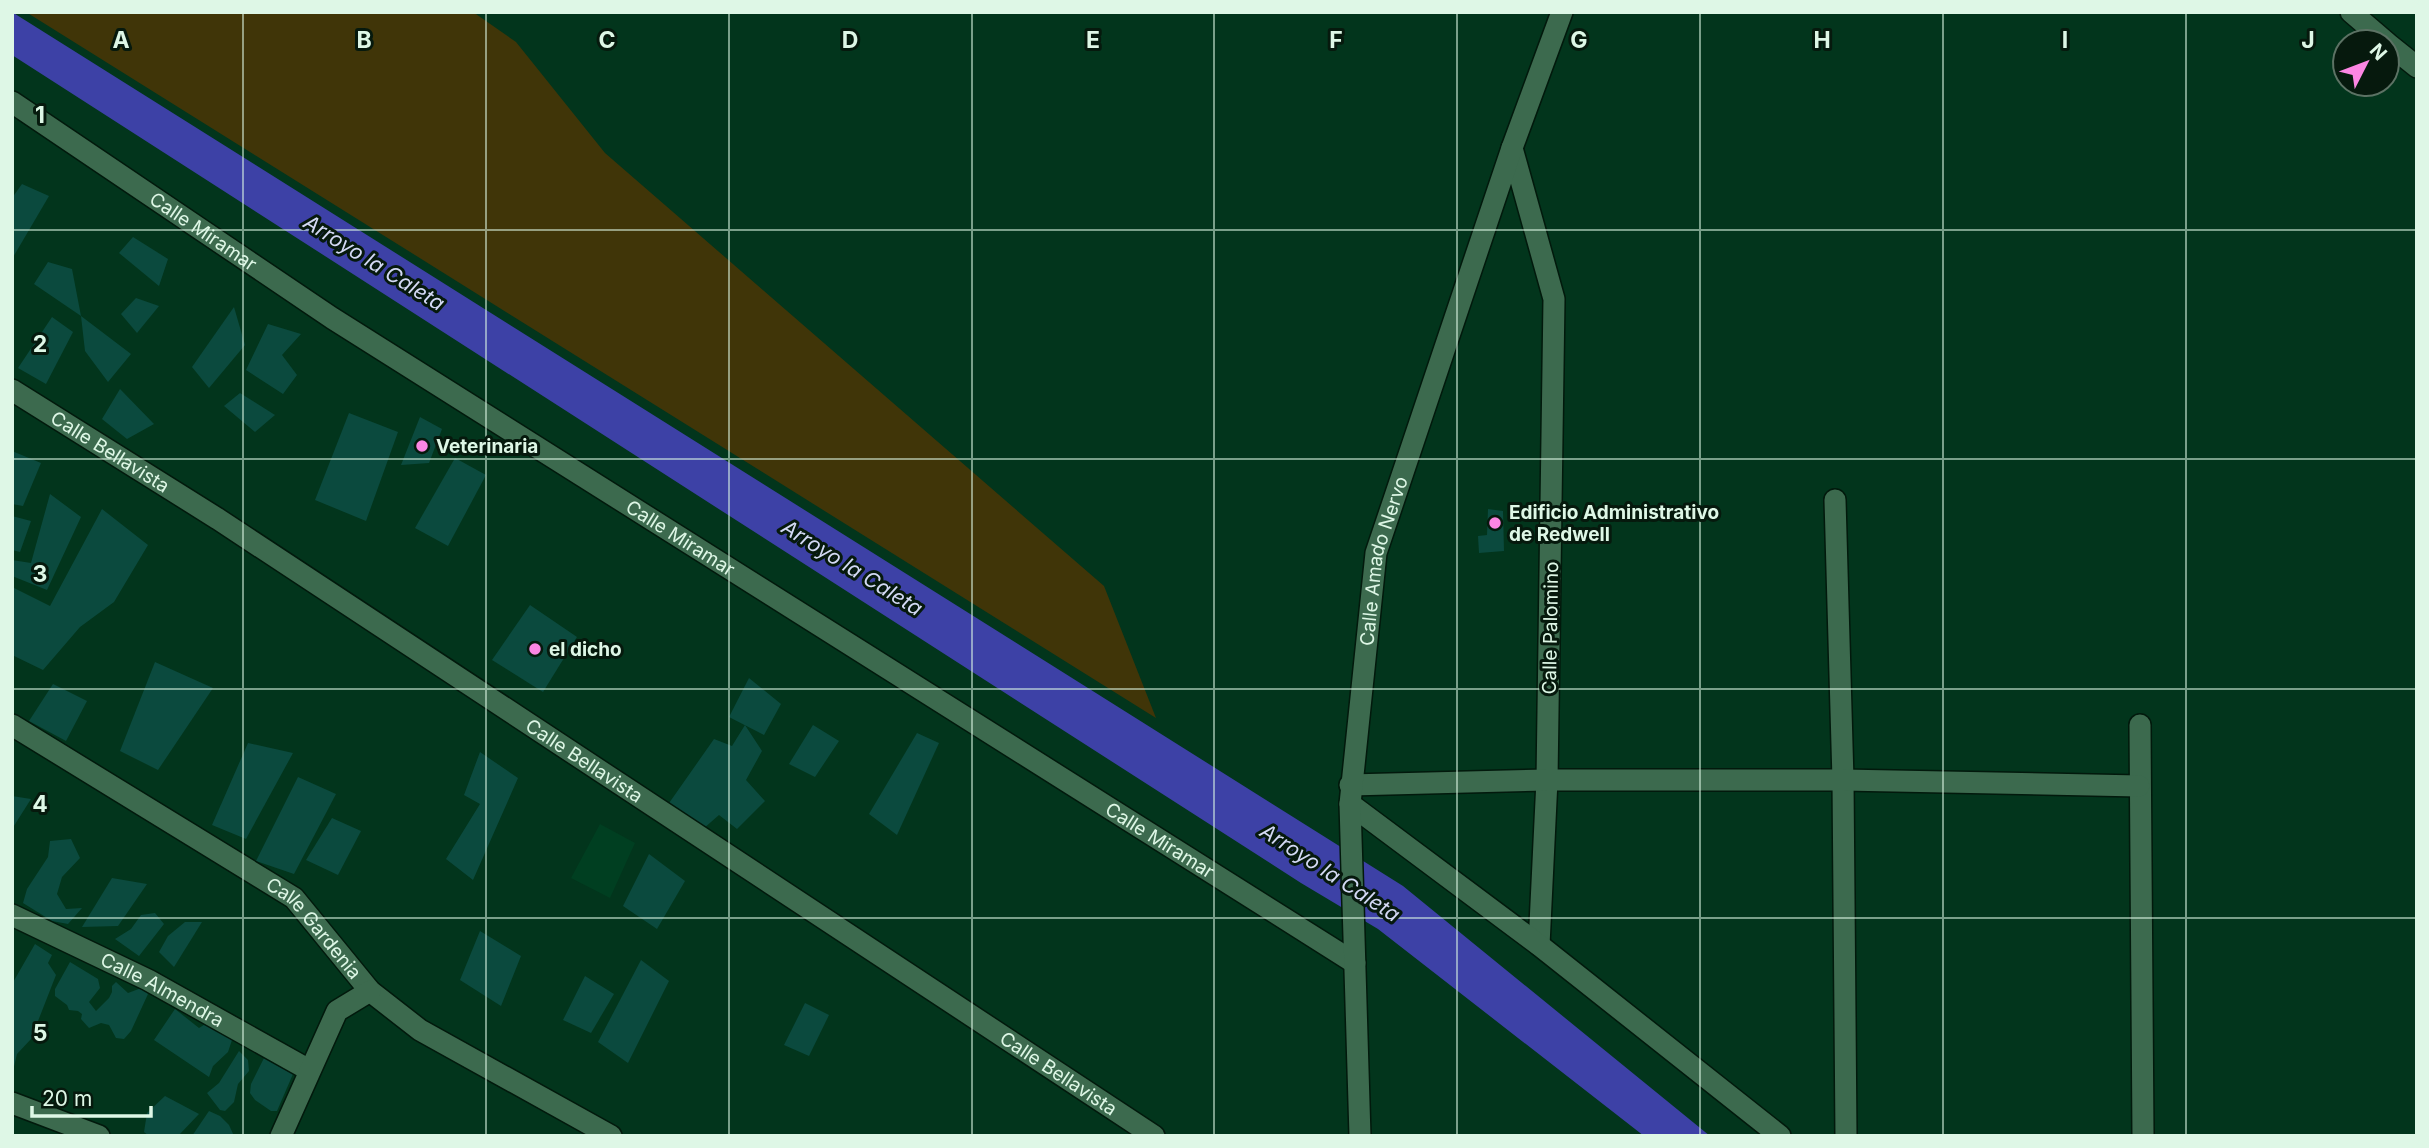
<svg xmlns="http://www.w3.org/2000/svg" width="2429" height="1148" font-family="Inter,sans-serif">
  <rect width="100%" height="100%" fill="#02351c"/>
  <path fill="#003f21" d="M600 824 635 843 610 898 571 878Z"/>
  <path fill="#403508" d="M26 12H473L516 42 605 153 1104 586 1156 718Z"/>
  <path fill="#3d41a6" d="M12 12 1403 886 1710 1136H1644L1378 929 1301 883 12 55Z"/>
  <g fill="#0b4a3e">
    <path d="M22 184 49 196 12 259V198Z"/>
    <path d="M133 237 168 259 159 286 119 253Z"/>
    <path d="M48 262 72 269 81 316 131 354 108 382 85 351 81 316 34 284Z"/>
    <path d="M136 298 159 306 137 333 121 314Z"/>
    <path d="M234 307 245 345 209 388 192 367Z"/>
    <path d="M52 317 73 332 46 384 18 368Z"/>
    <path d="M268 324 301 334 282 355 297 375 283 394 246 370Z"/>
    <path d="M120 389 154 424 127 439 102 419Z"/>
    <path d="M240 393 275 415 255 432 224 406Z"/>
    <path d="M349 413 398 432 366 521 315 500Z"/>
    <path d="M420 417 442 429 429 463 401 465Z"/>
    <path d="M12 451 41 463 23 506 12 504Z"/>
    <path d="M455 458 486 475 448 546 415 528Z"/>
    <path d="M50 494 81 517 47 590 12 576V560L31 563Z"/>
    <path d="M102 509 148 545 114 602 80 627 43 670 12 655V587L50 606Z"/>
    <path d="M1488 509 1503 511 1504 551 1479 553 1478 536 1487 535Z"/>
    <path d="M12 516 31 521 20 552 12 550Z"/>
    <path d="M530 605 577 637 543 692 492 660Z"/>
    <path d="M155 662 213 688 158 770 120 751Z"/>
    <path d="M749 678 781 704 764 735 729 717Z"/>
    <path d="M53 684 87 701 66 741 29 721Z"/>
    <path d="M745 725 762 751 746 780 765 801 737 829 719 815 703 829 667 806 714 739 732 746Z"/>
    <path d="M813 725 839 741 815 777 789 764Z"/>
    <path d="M917 733 939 743 897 835 869 814Z"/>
    <path d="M248 743 293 753 246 839 212 825Z"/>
    <path d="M480 752 518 778 473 880 446 859 480 804 464 795Z"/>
    <path d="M298 777 336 794 294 874 256 861Z"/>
    <path d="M12 796 31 799 12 829Z"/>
    <path d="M332 818 361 831 338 875 306 860Z"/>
    <path d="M71 839 80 858 62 877 57 894 66 909 82 908 68 924 52 921 23 903 27 889 48 857 50 841Z"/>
    <path d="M649 854 685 881 657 929 623 906Z"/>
    <path d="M112 878 147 884 118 926 82 927Z"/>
    <path d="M155 913 164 924 139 956 115 939 131 929 141 915Z"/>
    <path d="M185 922H202L174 967 159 952 168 936Z"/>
    <path d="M480 931 521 956 501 1006 460 980Z"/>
    <path d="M35 944 52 955 48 963 56 975 31 1039 17 1054 12 1075V984Z"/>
    <path d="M641 960 669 981 628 1063 598 1042Z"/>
    <path d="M70 962 98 979 100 988 89 1002 96 1011 109 998 112 992V986L116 982 128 993 144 987 148 994 131 1031 124 1039 116 1038 109 1025 101 1023 89 1028 81 1019 82 1014 78 1011 69 1010 67 1005 55 996V989Z"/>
    <path d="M585 976 614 994 591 1033 563 1020Z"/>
    <path d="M805 1003 829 1015 809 1056 784 1045Z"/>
    <path d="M175 1009 199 1028 207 1023 233 1037 228 1052 213 1066 209 1077 154 1040Z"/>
    <path d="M239 1051 248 1060 249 1071 238 1084 234 1102 225 1111 220 1110 207 1093 219 1083Z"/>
    <path d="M264 1058 293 1074 277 1111H271L255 1100 250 1093 251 1084Z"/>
    <path d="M165 1096 199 1114 178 1136H149L144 1132 147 1113Z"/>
    <path d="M209 1111 220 1116 229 1125 234 1136H192Z"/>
  </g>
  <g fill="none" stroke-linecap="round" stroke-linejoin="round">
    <defs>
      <g id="street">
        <path d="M2351 12 2386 42"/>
        <path d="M2387 43 2417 67"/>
        <path id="s1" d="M12 102 332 318 1355 963"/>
        <path d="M1512 148 1554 299 1547 780 1539 945"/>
        <path id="s2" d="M12 390 218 519 1154 1136"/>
        <path d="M1835 500 1843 780 1846 1136"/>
        <path id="s3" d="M12 725 294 898 370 991 420 1030 611 1136"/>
        <path d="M2140 725 2143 1136"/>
        <path d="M1350 785 1547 780H1843L2139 786"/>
        <path d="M1350 804 1539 945 1780 1136"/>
        <path id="s4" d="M12 915 148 980 309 1070"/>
        <path d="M12 1103 99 1136"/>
        <path d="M281 1136 337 1011 370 991"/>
        <path id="s5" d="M1360 1136 1350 804 1376 553 1512 148 1562 12"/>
      </g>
    </defs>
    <use href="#street" stroke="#02190c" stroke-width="24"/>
    <use href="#street" stroke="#3c6a4e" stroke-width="21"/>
  </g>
  <path fill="none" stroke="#def7e6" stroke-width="2" stroke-opacity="0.55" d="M243 12V1136M486 12V1136M729 12V1136M972 12V1136M1214 12V1136M1457 12V1136M1700 12V1136M1943 12V1136M2186 12V1136M12 230H2417M12 459H2417M12 689H2417M12 918H2417"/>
  <g fill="#fc86e3" stroke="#06190d" stroke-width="2.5">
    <circle cx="422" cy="446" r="7"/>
    <circle cx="1495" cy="523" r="7"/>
    <circle cx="535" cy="649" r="7"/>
  </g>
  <g text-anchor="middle" stroke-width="6" stroke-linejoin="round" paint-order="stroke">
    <g font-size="19" fill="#def7e6" stroke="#06190d">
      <text dy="7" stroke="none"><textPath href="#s1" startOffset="231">Calle Miramar</textPath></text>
      <text dy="7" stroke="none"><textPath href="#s2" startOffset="116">Calle Bellavista</textPath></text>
      <text dy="7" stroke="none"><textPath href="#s1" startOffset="798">Calle Miramar</textPath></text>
      <text dy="7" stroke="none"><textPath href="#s5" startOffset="578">Calle Amado Nervo</textPath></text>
      <text transform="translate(1550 628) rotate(-89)" y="7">Calle Palomino</text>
      <text dy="7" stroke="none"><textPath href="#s2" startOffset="682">Calle Bellavista</textPath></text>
      <text dy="7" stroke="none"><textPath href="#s1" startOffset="1365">Calle Miramar</textPath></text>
      <text dy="7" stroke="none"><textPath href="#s3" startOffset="366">Calle Gardenia</textPath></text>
      <text dy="7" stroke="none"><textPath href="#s4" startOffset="168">Calle Almendra</textPath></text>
      <text dy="7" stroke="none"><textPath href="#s2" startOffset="1250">Calle Bellavista</textPath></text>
    </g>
    <g font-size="19" font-weight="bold" fill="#def7e6" stroke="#06190d" text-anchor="start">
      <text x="436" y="453">Veterinaria</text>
      <text x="1509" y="519">Edificio Administrativo<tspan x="1509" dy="22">de Redwell</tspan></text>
      <text x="549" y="656">el dicho</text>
    </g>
    <g font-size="21" font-style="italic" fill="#d3d9f4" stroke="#06190d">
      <text transform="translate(374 263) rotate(32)" y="7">Arroyo la Caleta</text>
      <text transform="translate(852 568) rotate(32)" y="7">Arroyo la Caleta</text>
      <text transform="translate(1330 873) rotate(33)" y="7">Arroyo la Caleta</text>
    </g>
  </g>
  <g font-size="23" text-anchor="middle" font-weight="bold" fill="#def7e6" stroke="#06190d" stroke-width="6" stroke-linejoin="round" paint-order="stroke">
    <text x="121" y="48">A</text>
    <text x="364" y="48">B</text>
    <text x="607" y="48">C</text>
    <text x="850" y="48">D</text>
    <text x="1093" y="48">E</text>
    <text x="1336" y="48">F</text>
    <text x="1579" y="48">G</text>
    <text x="1822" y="48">H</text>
    <text x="2065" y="48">I</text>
    <text x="2308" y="48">J</text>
    <text x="40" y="123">1</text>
    <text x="40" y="352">2</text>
    <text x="40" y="582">3</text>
    <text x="40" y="812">4</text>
    <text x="40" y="1041">5</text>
  </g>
  <rect width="2429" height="1148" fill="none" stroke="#def7e6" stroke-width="28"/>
  <g transform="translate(2366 63) rotate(48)"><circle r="33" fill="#06190d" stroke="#5c7264" stroke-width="2"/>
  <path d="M0-5L12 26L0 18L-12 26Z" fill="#fc86e3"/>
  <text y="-10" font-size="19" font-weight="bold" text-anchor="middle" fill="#def7e6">N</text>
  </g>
  <path d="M32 1106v10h119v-10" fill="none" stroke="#def7e6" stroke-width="3.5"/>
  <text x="42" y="1106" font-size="21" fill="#def7e6" stroke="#06190d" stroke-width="5" paint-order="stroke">20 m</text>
</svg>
